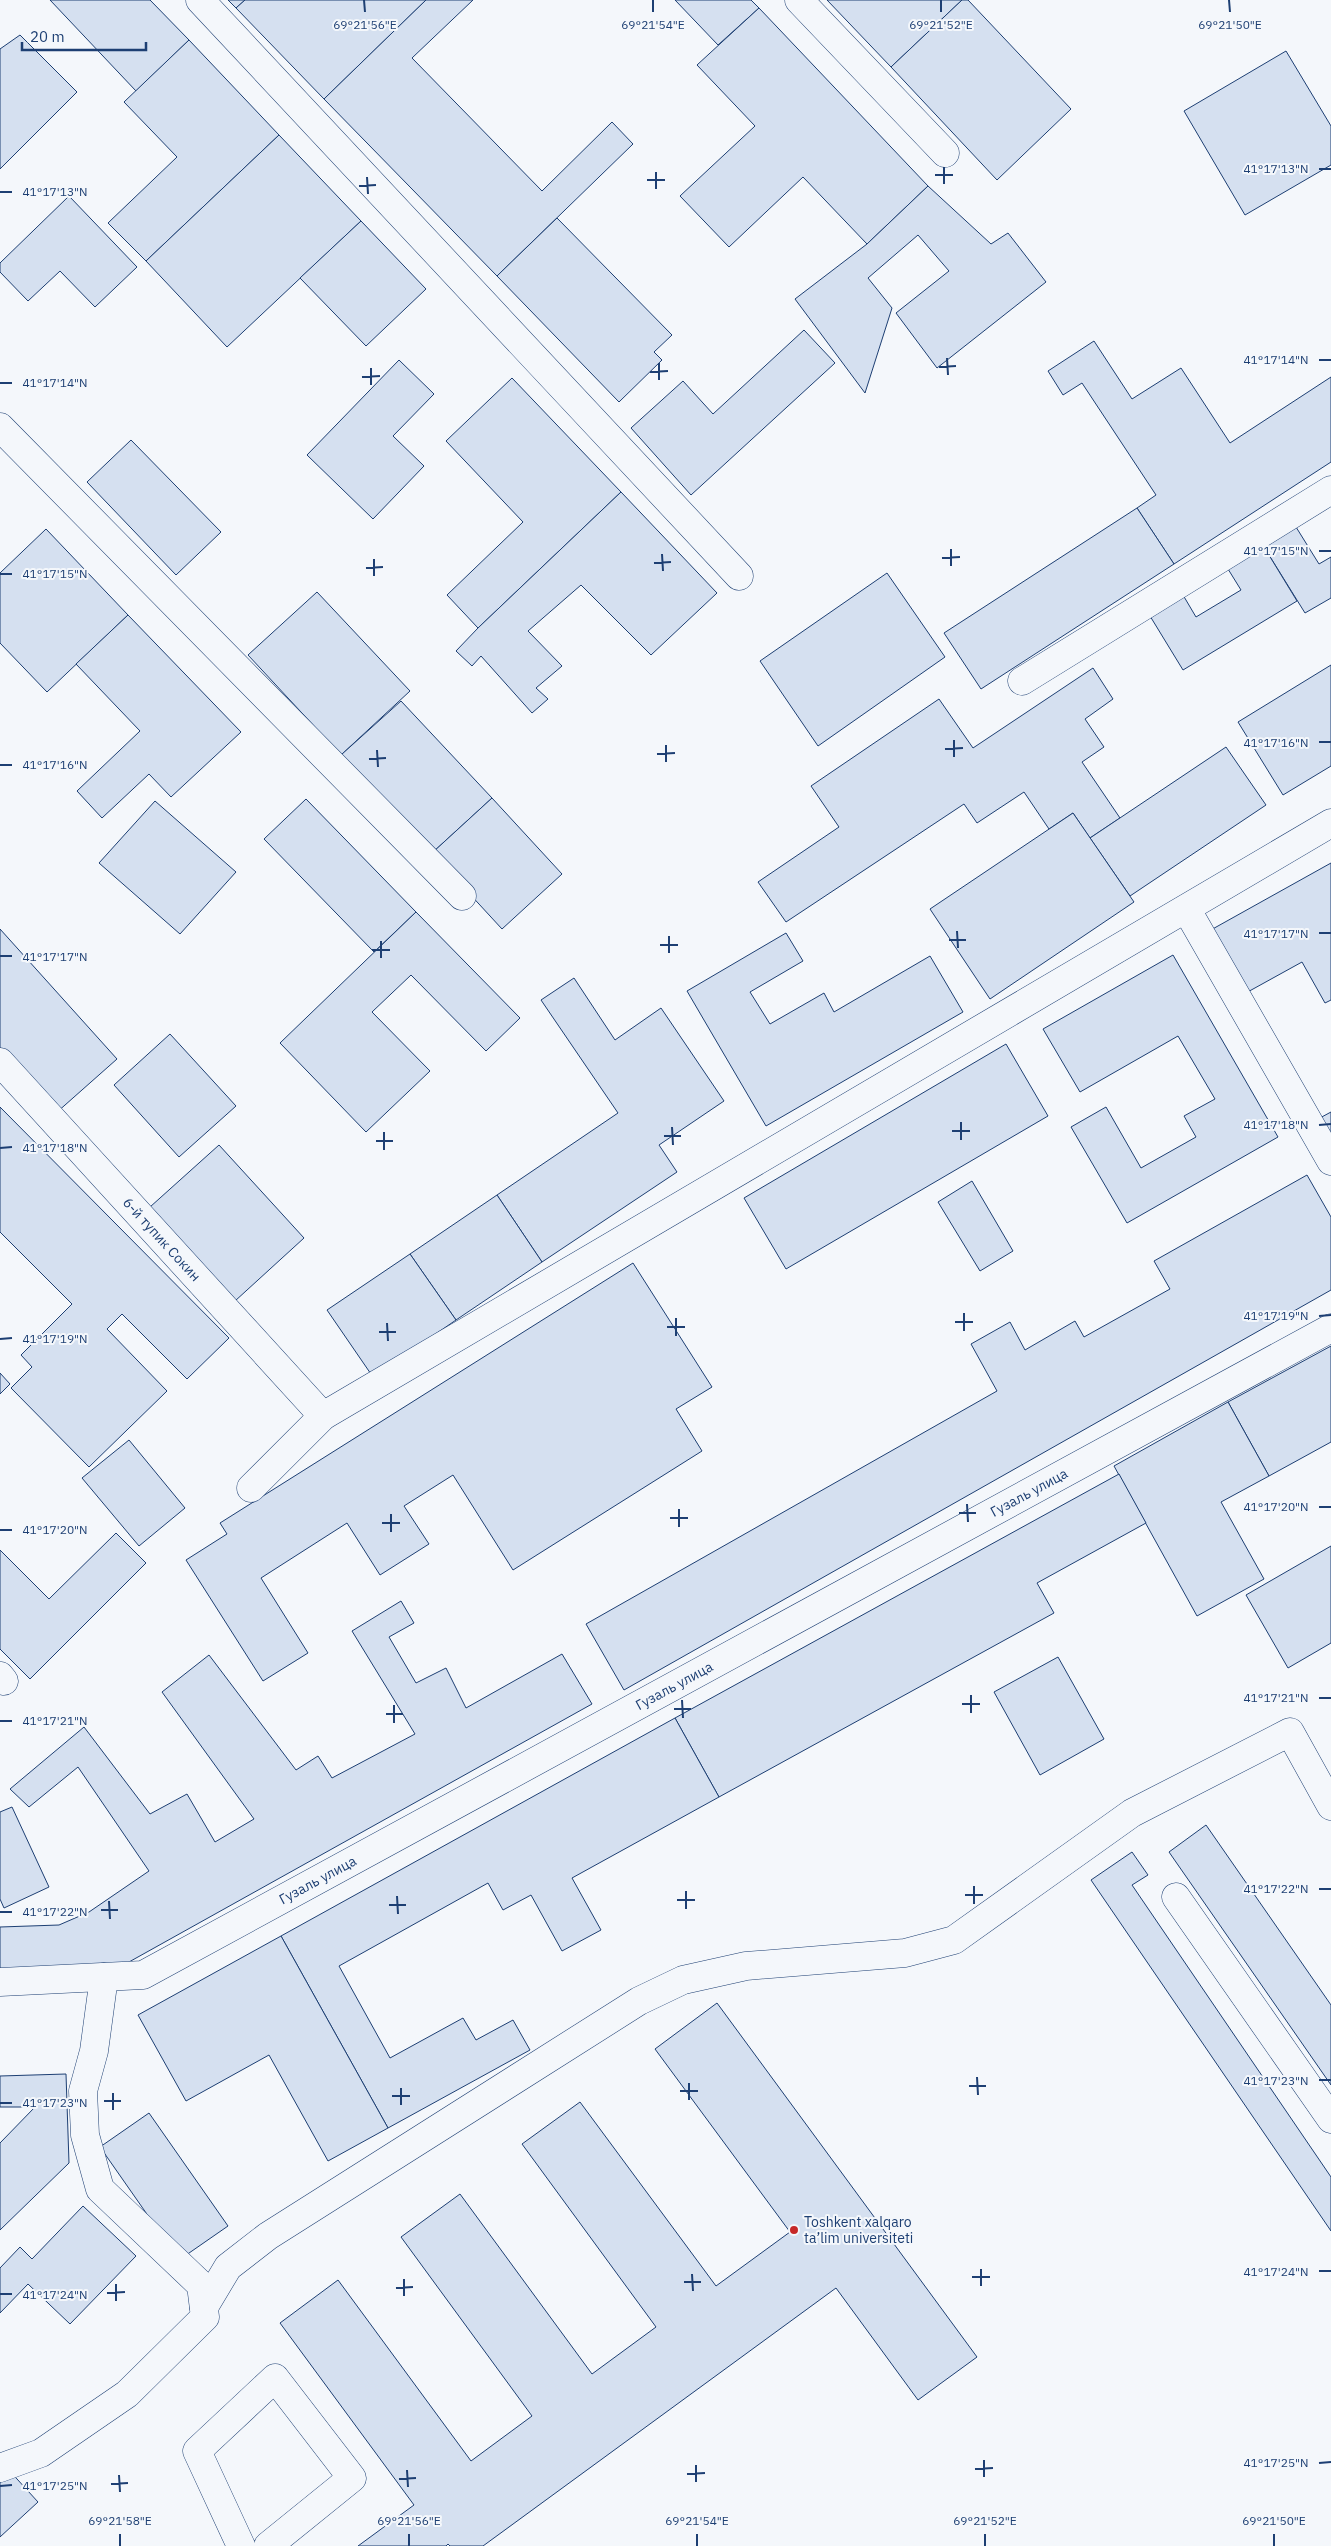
<svg xmlns="http://www.w3.org/2000/svg" width="1331" height="2546" font-family="'IBM Plex Sans',sans-serif">
  <rect width="100%" height="100%" fill="#f4f7fb"/>
  <g fill="#d5e0f0" stroke="#1d3f73">
    <path d="M50 0H150L189 40 136 91Z"/>
    <path d="M228 0H245L236 8Z"/>
    <path d="M245 0H426L324 99 236 8Z"/>
    <path d="M426 0H473L412 58 542 191 612 122 633 144 497 276 324 99Z"/>
    <path d="M675 0H751L759 8 718 45Z"/>
    <path d="M827 0H962L891 67Z"/>
    <path d="M962 0H968L1071 109 997 180 891 67Z"/>
    <path d="M759 8 928 186 867 244 803 177 729 247 680 196 755 126 697 65Z"/>
    <path d="M20 35 77 92 0 169V49Z"/>
    <path d="M189 40 279 135 146 261 108 223 177 157 124 102Z"/>
    <path d="M1286 51 1331 126V165L1245 215 1184 111Z"/>
    <path d="M279 135 361 221 227 347 146 261Z"/>
    <path d="M928 186 991 244 1008 233 1046 282 937 368 896 313 949 271 918 235 868 278 892 308 865 393 795 299 867 244Z"/>
    <path d="M69 196 137 267 95 307 60 271 28 301 0 272V263Z"/>
    <path d="M557 218 672 335 654 352 662 360 619 402 497 276Z"/>
    <path d="M361 221 426 289 366 346 300 278Z"/>
    <path d="M804 330 835 363 691 495 631 428 683 381 713 414Z"/>
    <path d="M1094 341 1132 399 1181 368 1230 443 1331 377V462L1174 564 1137 508 1156 495 1082 383 1063 395 1048 371Z"/>
    <path d="M399 360 434 394 393 436 424 466 373 519 307 455Z"/>
    <path d="M512 378 621 492 478 628 447 595 523 522 446 441Z"/>
    <path d="M131 440 221 532 176 575 87 482Z"/>
    <path d="M621 492 717 593 651 655 581 585 528 631 562 666 536 688 548 699 532 713 481 656 472 666 456 651 478 628Z"/>
    <path d="M1137 508 1174 564 981 689 944 633Z"/>
    <path d="M1296 527 1319 564 1331 557V598L1305 613 1264 547Z"/>
    <path d="M46 529 128 615 47 692 0 643V573Z"/>
    <path d="M1264 547 1297 601 1183 670 1150 616 1183 595 1196 617 1241 590 1228 569Z"/>
    <path d="M887 573 945 657 818 746 760 661Z"/>
    <path d="M317 592 410 691 341 755 248 655Z"/>
    <path d="M128 615 241 732 171 797 149 774 102 818 77 791 140 731 76 664Z"/>
    <path d="M1331 665V766L1283 795 1238 722Z"/>
    <path d="M1093 668 1113 699 1085 719 1104 747 1082 762 1120 818 1090 838 1073 813 1049 829 1024 792 977 823 964 804 786 922 758 882 839 827 811 786 939 699 973 748Z"/>
    <path d="M401 701 492 798 432 853 341 755Z"/>
    <path d="M1226 747 1266 805 1130 896 1090 838Z"/>
    <path d="M492 798 562 874 502 929 432 853Z"/>
    <path d="M306 799 416 912 374 952 264 839Z"/>
    <path d="M155 801 236 872 180 934 99 863Z"/>
    <path d="M1073 813 1134 902 990 999 930 909Z"/>
    <path d="M1331 863V1000L1325 1003 1302 962 1244 994 1209 931Z"/>
    <path d="M416 912 520 1018 486 1051 411 975 372 1012 430 1071 366 1132 280 1043Z"/>
    <path d="M0 929 117 1059 56 1113 0 1051Z"/>
    <path d="M786 933 803 961 750 992 770 1024 824 993 834 1012 930 956 963 1012 766 1126 687 991Z"/>
    <path d="M1173 955 1278 1137 1127 1223 1071 1127 1106 1107 1141 1168 1196 1137 1184 1116 1215 1099 1178 1036 1080 1092 1043 1029Z"/>
    <path d="M574 978 615 1040 661 1008 724 1101 659 1145 677 1172 542 1262 497 1195 618 1113 541 1000Z"/>
    <path d="M170 1034 236 1106 179 1157 114 1085Z"/>
    <path d="M1006 1044 1048 1116 786 1269 744 1198Z"/>
    <path d="M0 1107 229 1338 187 1379 122 1314 107 1329 167 1391 89 1467 11 1388 32 1367 21 1355 72 1304 0 1232Z"/>
    <path d="M1331 1112V1143L1318 1119Z"/>
    <path d="M219 1145 304 1238 235 1301 150 1207Z"/>
    <path d="M1307 1175 1331 1217V1290L624 1690 586 1624 997 1391 971 1344 1010 1322 1025 1350 1075 1321 1084 1337 1170 1289 1154 1261Z"/>
    <path d="M972 1181 1013 1251 980 1271 938 1202Z"/>
    <path d="M497 1195 542 1262 456 1320 410 1254Z"/>
    <path d="M410 1254 456 1320 373 1377 327 1310Z"/>
    <path d="M633 1263 712 1387 676 1409 702 1451 513 1570 453 1475 404 1506 429 1544 380 1575 347 1523 261 1578 308 1653 263 1681 186 1560 227 1534 220 1523Z"/>
    <path d="M1331 1346V1442L1269 1476 1228 1402Z"/>
    <path d="M0 1373 10 1384 0 1394Z"/>
    <path d="M1228 1402 1269 1476 1221 1502 1264 1579 1197 1616 1114 1466Z"/>
    <path d="M129 1440 185 1508 139 1546 82 1478Z"/>
    <path d="M1119 1474 1146 1523 1037 1583 1054 1613 719 1797 675 1718Z"/>
    <path d="M116 1533 146 1563 30 1679 0 1649V1550L49 1599Z"/>
    <path d="M1331 1546V1643L1288 1668 1246 1595Z"/>
    <path d="M401 1601 414 1623 389 1637 416 1683 446 1668 466 1708 562 1654 592 1704 120 1967 0 1969V1927L59 1925 89 1912 149 1871 78 1767 29 1807 10 1789 84 1727 150 1814 187 1794 215 1842 254 1819 162 1692 209 1655 296 1770 318 1756 332 1778 415 1734 352 1631Z"/>
    <path d="M1058 1657 1104 1739 1040 1775 994 1692Z"/>
    <path d="M675 1718 719 1797 572 1878 601 1930 562 1951 531 1895 503 1910 488 1883 339 1966 390 2058 463 2018 476 2040 513 2020 530 2050 388 2128 281 1936Z"/>
    <path d="M12 1807 49 1887 4 1908 0 1899V1812Z"/>
    <path d="M1206 1825 1331 2005V2085L1169 1852Z"/>
    <path d="M1132 1852 1148 1875 1132 1885 1331 2177V2231L1091 1880Z"/>
    <path d="M281 1936 388 2128 328 2161 269 2055 186 2101 138 2015Z"/>
    <path d="M717 2003 977 2357 918 2400 836 2288 483 2546H450L448 2544 446 2546H358L414 2505 280 2323 338 2280 471 2461 532 2416 401 2237 460 2194 592 2374 656 2327 522 2144 580 2102 716 2286 790 2232 655 2049Z"/>
    <path d="M66 2074 69 2163 0 2230V2143L35 2107H0V2076Z"/>
    <path d="M149 2113 228 2226 179 2260 100 2147Z"/>
    <path d="M83 2206 136 2256 70 2324 28 2284 0 2313V2268L20 2247 32 2259Z"/>
    <path d="M7 2468 38 2502 0 2537V2474Z"/>
  </g>
  <g fill="none" stroke-linecap="round" stroke-linejoin="round">
    <defs>
      <g id="minor">
        <path d="M200 0 739 576"/>
        <path d="M799 0 945 153"/>
        <path d="M0 427 462 896"/>
        <path d="M1022 681 1331 490"/>
        <path d="M1187 910 1331 1161"/>
        <path id="s1" d="M0 1062 323 1416"/>
        <path d="M251 1488 323 1416 1331 823"/>
        <path d="M0 1676 4 1681"/>
        <path d="M1176 1897 1331 2119"/>
        <path id="s2" d="M0 1982 143 1975 1331 1328"/>
        <path d="M204 2307 228 2267 268 2236 639 2001 683 1980 746 1966 905 1953 954 1940 1132 1813 1290 1732 1331 1806"/>
        <path d="M0 2468 41 2453 127 2394 205 2317 201 2285 100 2189 85 2135 83 2091 94 2051 104 1977"/>
        <path d="M241 2546 197 2451 275 2378 352 2478 268 2546"/>
      </g>
    </defs>
    <use href="#minor" stroke="#1d3f73" stroke-width="29"/>
    <use href="#minor" stroke="#f4f7fb" stroke-width="28"/>
  </g>
  <path fill="none" stroke="#1d3f73" stroke-width="2" d="M364 0 365 12M653 0V12M941 0V12M1229 0 1230 12M944 167V184M1319 169H1331M656 172V189M935 175H953M367 177 368 194M647 180H665M359 186 376 185M0 192H12M947 358 948 375M1319 360H1331M659 363V380M939 367 956 366M371 368V385M650 372 668 371M362 377 380 376M0 383H12M951 549V566M1319 551H1331M662 554 663 571M942 558 960 557M374 559V576M654 563 671 562M366 568 383 567M0 574H12M954 740V757M1319 742H1331M666 745V762M945 749 963 748M377 750 378 767M657 754 675 753M369 759 386 758M0 765H12M957 931 958 948M1319 933H1331M669 936V953M949 940H966M381 941V958M660 945H678M372 950H390M0 956H12M961 1122V1140M1319 1125 1331 1124M672 1127 673 1145M952 1131H970M384 1132V1150M664 1136H681M376 1141H393M0 1148 12 1147M964 1313V1331M1319 1316 1331 1315M676 1318V1336M955 1322H973M387 1323 388 1341M667 1327H685M379 1332H396M0 1339 12 1338M967 1504 968 1522M1319 1507H1331M679 1509V1527M959 1513H976M391 1514V1532M670 1518H688M382 1523H400M0 1530H12M971 1695V1713M1319 1698H1331M682 1700 683 1718M962 1704H980M394 1705V1723M674 1709H691M386 1714H403M0 1721H12M974 1886V1904M1319 1889H1331M686 1891V1909M965 1895H983M397 1896 398 1914M677 1900H695M109 1901 110 1919M389 1905H406M101 1910H118M0 1912H12M977 2077 978 2095M1319 2080H1331M689 2083V2100M969 2086H986M401 2088V2105M680 2091H698M113 2093V2110M392 2096H410M104 2101H121M0 2103H12M981 2269V2286M1319 2271H1331M692 2274 693 2291M972 2277H990M404 2279V2296M684 2282H701M116 2284V2301M396 2288 413 2287M107 2293 125 2292M0 2294H12M984 2460V2477M1319 2463 1331 2462M696 2465V2482M975 2469 993 2468M407 2470 408 2487M687 2474 705 2473M119 2475 120 2492M399 2479 416 2478M111 2484 128 2483M0 2486 12 2485M120 2534V2546M409 2534V2546M697 2534V2546M985 2534V2546M1274 2534V2546"/>
  <circle fill="#c62828" stroke="#f4f7fb" stroke-width="2" cx="794" cy="2230" r="5"/>
  <g text-anchor="middle" stroke-width="4" stroke-linejoin="round" paint-order="stroke">
    <g font-size="14" fill="#1d3f73" stroke="#f4f7fb">
      <text dy="5" stroke="none"><textPath href="#s1" startOffset="240">6-й тупик Сокин</textPath></text>
      <text dy="5" stroke="none"><textPath href="#s2" startOffset="1152">Гузаль улица</textPath></text>
      <text dy="5" stroke="none"><textPath href="#s2" startOffset="748">Гузаль улица</textPath></text>
      <text dy="5" stroke="none"><textPath href="#s2" startOffset="342">Гузаль улица</textPath></text>
    </g>
    <g font-size="14" fill="#1d3f73" stroke="#f4f7fb" text-anchor="start">
      <text x="804" y="2227">Toshkent xalqaro<tspan x="804" dy="16">ta’lim universiteti</tspan></text>
    </g>
  </g>
  <g font-size="12" text-anchor="middle" fill="#1d3f73" stroke="#f4f7fb" stroke-width="4" stroke-linejoin="round" paint-order="stroke">
    <text x="365" y="29">69°21'56"E</text>
    <text x="653" y="29">69°21'54"E</text>
    <text x="941" y="29">69°21'52"E</text>
    <text x="1230" y="29">69°21'50"E</text>
    <text x="1276" y="173">41°17'13"N</text>
    <text x="55" y="196">41°17'13"N</text>
    <text x="1276" y="364">41°17'14"N</text>
    <text x="55" y="387">41°17'14"N</text>
    <text x="1276" y="555">41°17'15"N</text>
    <text x="55" y="578">41°17'15"N</text>
    <text x="1276" y="747">41°17'16"N</text>
    <text x="55" y="769">41°17'16"N</text>
    <text x="1276" y="938">41°17'17"N</text>
    <text x="55" y="961">41°17'17"N</text>
    <text x="1276" y="1129">41°17'18"N</text>
    <text x="55" y="1152">41°17'18"N</text>
    <text x="1276" y="1320">41°17'19"N</text>
    <text x="55" y="1343">41°17'19"N</text>
    <text x="1276" y="1511">41°17'20"N</text>
    <text x="55" y="1534">41°17'20"N</text>
    <text x="1276" y="1702">41°17'21"N</text>
    <text x="55" y="1725">41°17'21"N</text>
    <text x="1276" y="1893">41°17'22"N</text>
    <text x="55" y="1916">41°17'22"N</text>
    <text x="1276" y="2085">41°17'23"N</text>
    <text x="55" y="2107">41°17'23"N</text>
    <text x="1276" y="2276">41°17'24"N</text>
    <text x="55" y="2299">41°17'24"N</text>
    <text x="1276" y="2467">41°17'25"N</text>
    <text x="55" y="2490">41°17'25"N</text>
    <text x="120" y="2525">69°21'58"E</text>
    <text x="409" y="2525">69°21'56"E</text>
    <text x="697" y="2525">69°21'54"E</text>
    <text x="985" y="2525">69°21'52"E</text>
    <text x="1274" y="2525">69°21'50"E</text>
  </g>
  <path d="M22 42v8h124v-8" fill="none" stroke="#1d3f73" stroke-width="2.5"/>
  <text x="30" y="42" font-size="15" fill="#1d3f73" stroke="#f4f7fb" stroke-width="4" paint-order="stroke">20 m</text>
</svg>
